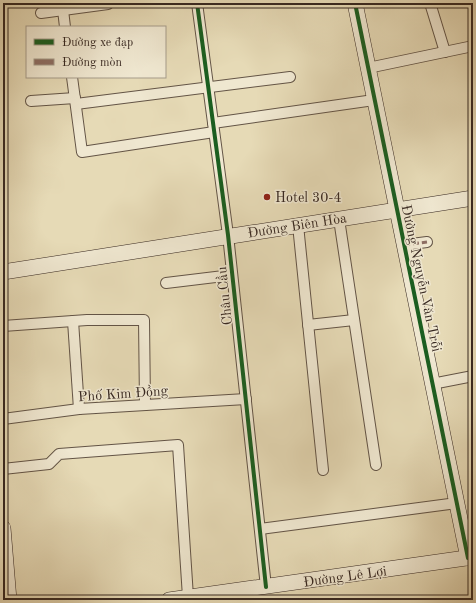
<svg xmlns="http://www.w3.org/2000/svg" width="476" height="603" font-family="'Old Standard TT',serif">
  <rect width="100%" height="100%" fill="#e6dab6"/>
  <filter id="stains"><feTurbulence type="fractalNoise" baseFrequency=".005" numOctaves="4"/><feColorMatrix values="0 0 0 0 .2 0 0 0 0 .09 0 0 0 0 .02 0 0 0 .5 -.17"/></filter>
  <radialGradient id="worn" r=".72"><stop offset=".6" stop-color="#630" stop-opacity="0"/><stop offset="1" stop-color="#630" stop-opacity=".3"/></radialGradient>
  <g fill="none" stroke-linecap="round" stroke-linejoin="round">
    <defs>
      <g id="street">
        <path d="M197 3 228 235 266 587"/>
        <path d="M430 3 445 52"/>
        <path d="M63 10 65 27"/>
        <path d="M41 13 108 4"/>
        <path d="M368 68 473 46"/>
        <path d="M72 77 82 152 214 132"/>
        <path d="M31 101 75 98"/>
        <path d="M76 104 290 77"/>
        <path d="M213 123 374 100"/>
        <path d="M339 219 376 465"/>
        <path d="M298 225 323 470"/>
        <path d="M404 245 427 242"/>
        <path d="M166 283 232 275"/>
        <path d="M73 321 79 409"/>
        <path d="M308 325 354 320"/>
        <path d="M3 326 87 320H144L145 405"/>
        <path d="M432 384 473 376"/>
        <path d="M3 419 79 409 246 399"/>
        <path d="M3 469 49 464 59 454 178 445 188 597"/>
        <path d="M260 529 457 503"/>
      </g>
      <g id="secondary">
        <path d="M355 3 468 558"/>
        <path d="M3 272 473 198"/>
        <path d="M3 528 9 600"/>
        <path d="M169 600 473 557"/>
      </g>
    </defs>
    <use href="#street" stroke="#635446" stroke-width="12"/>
    <use href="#secondary" stroke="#372821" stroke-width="16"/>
    <use href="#street" stroke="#efe7d0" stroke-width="10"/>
    <use href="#secondary" stroke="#efe7d0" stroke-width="15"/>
    <path stroke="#8d6e63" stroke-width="3" stroke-dasharray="6 3" stroke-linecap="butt" d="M404 245 427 242"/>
    <defs>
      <g id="cycleway">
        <path d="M197 3 228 235 266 587"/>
        <path d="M355 3 468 558"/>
      </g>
    </defs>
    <use href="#cycleway" stroke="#efe7d0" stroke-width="6"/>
    <use href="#cycleway" stroke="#1b5e20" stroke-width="4"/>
  </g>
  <circle fill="#8f2418" stroke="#efe7d0" stroke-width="1.5" cx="267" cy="197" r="4"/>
  <g text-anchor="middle" stroke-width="3" stroke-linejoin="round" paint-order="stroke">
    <g font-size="14" fill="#372821" stroke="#efe7d0" text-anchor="start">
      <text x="275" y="202">Hotel 30-4</text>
    </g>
    <g font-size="14" fill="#372821" stroke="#efe7d0">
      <text transform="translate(297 225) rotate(-9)" y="5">Đường Biên Hòa</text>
      <text transform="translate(422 278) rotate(78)" y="5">Đường Nguyễn Văn Trỗi</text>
      <text transform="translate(224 296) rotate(-96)" y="5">Châu Cầu</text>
      <text transform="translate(123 393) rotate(-4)" y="5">Phố Kim Đồng</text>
      <text transform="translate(345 576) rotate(-8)" y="5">Đường Lê Lợi</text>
    </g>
  </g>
  <rect width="476" height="603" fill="none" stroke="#e6dab6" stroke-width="16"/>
  <rect x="4" y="4" width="468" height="595" fill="none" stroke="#372821" stroke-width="2"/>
  <rect x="8" y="8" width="460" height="587" fill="none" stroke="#372821"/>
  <rect x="26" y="26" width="140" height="52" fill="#efe7d0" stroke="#a59b8a"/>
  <rect x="34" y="39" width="20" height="6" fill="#1b5e20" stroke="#a59b8a"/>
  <text x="62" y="46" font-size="12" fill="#372821">Đường xe đạp</text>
  <rect x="34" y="59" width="20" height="6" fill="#8d6e63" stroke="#a59b8a"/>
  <text x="62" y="66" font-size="12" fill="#372821">Đường mòn</text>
  <rect width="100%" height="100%" filter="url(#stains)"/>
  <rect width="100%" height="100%" fill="url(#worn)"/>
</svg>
